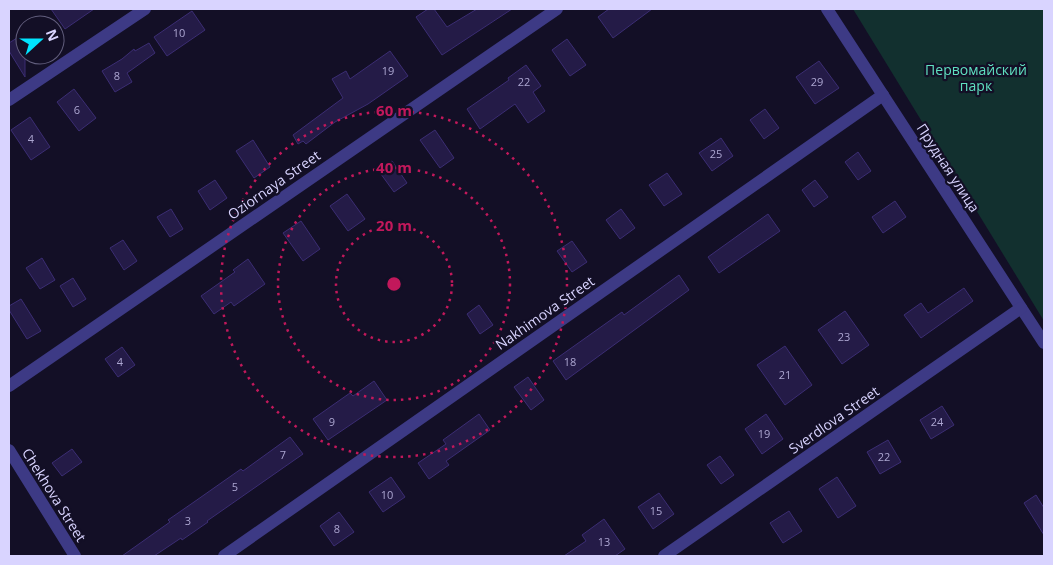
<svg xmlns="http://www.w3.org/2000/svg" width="1053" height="565" font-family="'Open Sans',sans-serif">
  <rect width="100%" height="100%" fill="#130f26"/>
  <path fill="#12302f" d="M853 9H1044V321Z"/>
  <g fill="#241b47" stroke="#3b2d73">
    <path d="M51 9H94L65 29Z"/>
    <path d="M428 9H434L447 27 477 9H512L442 55 416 17Z"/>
    <path d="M609 9H652L613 38 598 17Z"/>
    <path d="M192 11 205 30 167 56 154 37Z"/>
    <path d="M25 33V77L9 51V43Z"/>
    <path d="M567 39 586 65 570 76 552 50Z"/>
    <path d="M149 43 155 53 127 73 132 82 115 92 102 71 122 59 134 49 135 51Z"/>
    <path d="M390 51 408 76 368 104 335 122 306 144 303 141 298 144 293 135 343 98 332 79 346 71 350 79Z"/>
    <path d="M819 61 839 88 815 104 796 77Z"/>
    <path d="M526 65 541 86 533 92 545 111 528 123 515 104 480 129 467 109 509 80 508 78Z"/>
    <path d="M74 89 96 118 79 131 57 102Z"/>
    <path d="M765 109 779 128 764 139 750 120Z"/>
    <path d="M30 117 50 147 31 160 11 130Z"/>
    <path d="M435 130 454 158 440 168 420 140Z"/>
    <path d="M721 138 733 156 712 171 699 153Z"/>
    <path d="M253 140 270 167 254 178 236 151Z"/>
    <path d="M858 152 871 171 858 180 845 162Z"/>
    <path d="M392 161 407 183 394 192 378 170Z"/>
    <path d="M667 173 682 194 664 206 649 185Z"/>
    <path d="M215 180 227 198 210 210 198 191Z"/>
    <path d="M815 180 828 197 814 207 802 190Z"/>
    <path d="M347 194 365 219 348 231 330 206Z"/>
    <path d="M895 201 906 217 883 233 872 217Z"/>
    <path d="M171 209 183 229 170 237 157 217Z"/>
    <path d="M621 209 635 228 620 239 606 220Z"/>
    <path d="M768 214 780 231 719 273 708 257Z"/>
    <path d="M301 221 320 249 303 261 283 233Z"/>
    <path d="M123 240 137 261 124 270 110 248Z"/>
    <path d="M572 241 587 262 572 272 557 251Z"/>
    <path d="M42 258 55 280 40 289 26 268Z"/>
    <path d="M248 259 265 284 234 306 231 302 214 314 201 296 235 272 233 270Z"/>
    <path d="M679 275 689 290 566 380 553 361 622 312 624 315Z"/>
    <path d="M73 278 86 299 73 307 60 286Z"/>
    <path d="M964 288 973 301 921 338 904 315 921 303 928 313Z"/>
    <path d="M21 299 41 331 27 339 9 310V306Z"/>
    <path d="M479 305 493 325 480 334 467 314Z"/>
    <path d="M845 311 869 345 842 364 818 330Z"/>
    <path d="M785 346 812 385 785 405 757 365Z"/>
    <path d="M122 347 135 365 118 377 105 359Z"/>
    <path d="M528 377 544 400 531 410 514 387Z"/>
    <path d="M374 381 387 400 328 440 313 419 350 393 353 396Z"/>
    <path d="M942 406 954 425 931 439 920 420Z"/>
    <path d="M479 414 490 430 446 461 449 465 429 479 418 463 446 444 443 440Z"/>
    <path d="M766 414 783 439 762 454 745 429Z"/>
    <path d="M290 437 303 454 207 521 208 522 182 540 181 538 154 556H122L170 522 168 520 194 502 241 469 243 471Z"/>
    <path d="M888 440 901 462 880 474 867 452Z"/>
    <path d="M72 449 82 462 62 476 52 463Z"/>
    <path d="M720 456 734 475 721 484 707 465Z"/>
    <path d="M391 477 405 497 383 512 369 492Z"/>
    <path d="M837 477 856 506 838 518 819 489Z"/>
    <path d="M659 493 674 514 653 529 638 507Z"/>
    <path d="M1036 495 1044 508V535L1024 503Z"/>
    <path d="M789 511 802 531 783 543 770 523Z"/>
    <path d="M339 512 354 532 334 546 320 526Z"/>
    <path d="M604 519 625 549 615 556H564L586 541 582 535Z"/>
  </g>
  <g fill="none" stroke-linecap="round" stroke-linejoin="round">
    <g stroke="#3d3a85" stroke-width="12">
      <path d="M827 9 1044 343"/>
      <path d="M9 100 145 9"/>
      <path d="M9 386 557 9"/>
      <path d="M9 450 75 556"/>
      <path d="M224 556 883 95"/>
      <path d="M664 556 1021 308"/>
    </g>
  </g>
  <g fill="none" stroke="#c2185b" stroke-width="2.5" stroke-dasharray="2.5 5">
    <circle cx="394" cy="284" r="58"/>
    <circle cx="394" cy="284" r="116"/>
    <circle cx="394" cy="284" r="173"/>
  </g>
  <g text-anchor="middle" stroke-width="4.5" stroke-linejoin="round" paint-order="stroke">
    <g font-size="11" fill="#aca6d1">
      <text x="179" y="37">10</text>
      <text x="388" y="75">19</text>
      <text x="117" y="80">8</text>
      <text x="524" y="86">22</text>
      <text x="817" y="86">29</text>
      <text x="77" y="114">6</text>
      <text x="31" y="143">4</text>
      <text x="716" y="158">25</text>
      <text x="844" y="341">23</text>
      <text x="120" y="366">4</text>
      <text x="570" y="366">18</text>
      <text x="785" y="379">21</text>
      <text x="332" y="426">9</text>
      <text x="937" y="426">24</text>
      <text x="764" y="438">19</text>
      <text x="283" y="459">7</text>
      <text x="884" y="461">22</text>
      <text x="235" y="491">5</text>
      <text x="387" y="499">10</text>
      <text x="656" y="515">15</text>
      <text x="188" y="525">3</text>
      <text x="337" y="533">8</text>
      <text x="604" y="546">13</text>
    </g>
    <g font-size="14" fill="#5fe0c0" stroke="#130f26">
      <text x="976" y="75">Первомайский<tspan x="976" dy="16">парк</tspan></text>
    </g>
    <g font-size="14" fill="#d9d4ff" stroke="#130f26">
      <text transform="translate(948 168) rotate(57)" y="5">Прудная улица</text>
      <text transform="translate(274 185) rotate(-35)" y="5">Oziornaya Street</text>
      <text transform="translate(545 313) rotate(-35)" y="5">Nakhimova Street</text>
      <text transform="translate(834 420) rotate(-35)" y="5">Sverdlova Street</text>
      <text transform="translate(54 495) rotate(58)" y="5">Chekhova Street</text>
    </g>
  </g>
  <circle cx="394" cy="284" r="8" fill="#c2185b" stroke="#130f26" stroke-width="2.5"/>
  <g font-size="15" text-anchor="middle" font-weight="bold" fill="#c2185b" stroke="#130f26" stroke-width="4.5" stroke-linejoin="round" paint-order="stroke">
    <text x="394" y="116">60 m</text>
    <text x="394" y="173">40 m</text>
    <text x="394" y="231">20 m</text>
  </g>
  <rect width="1053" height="565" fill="none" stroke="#d9d4ff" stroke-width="20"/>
  <g transform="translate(40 40) rotate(69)"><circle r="24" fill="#130f26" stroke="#625e7d"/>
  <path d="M0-4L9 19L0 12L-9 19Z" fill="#00e5ff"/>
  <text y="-8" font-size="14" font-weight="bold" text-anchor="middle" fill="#d9d4ff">N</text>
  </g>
</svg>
